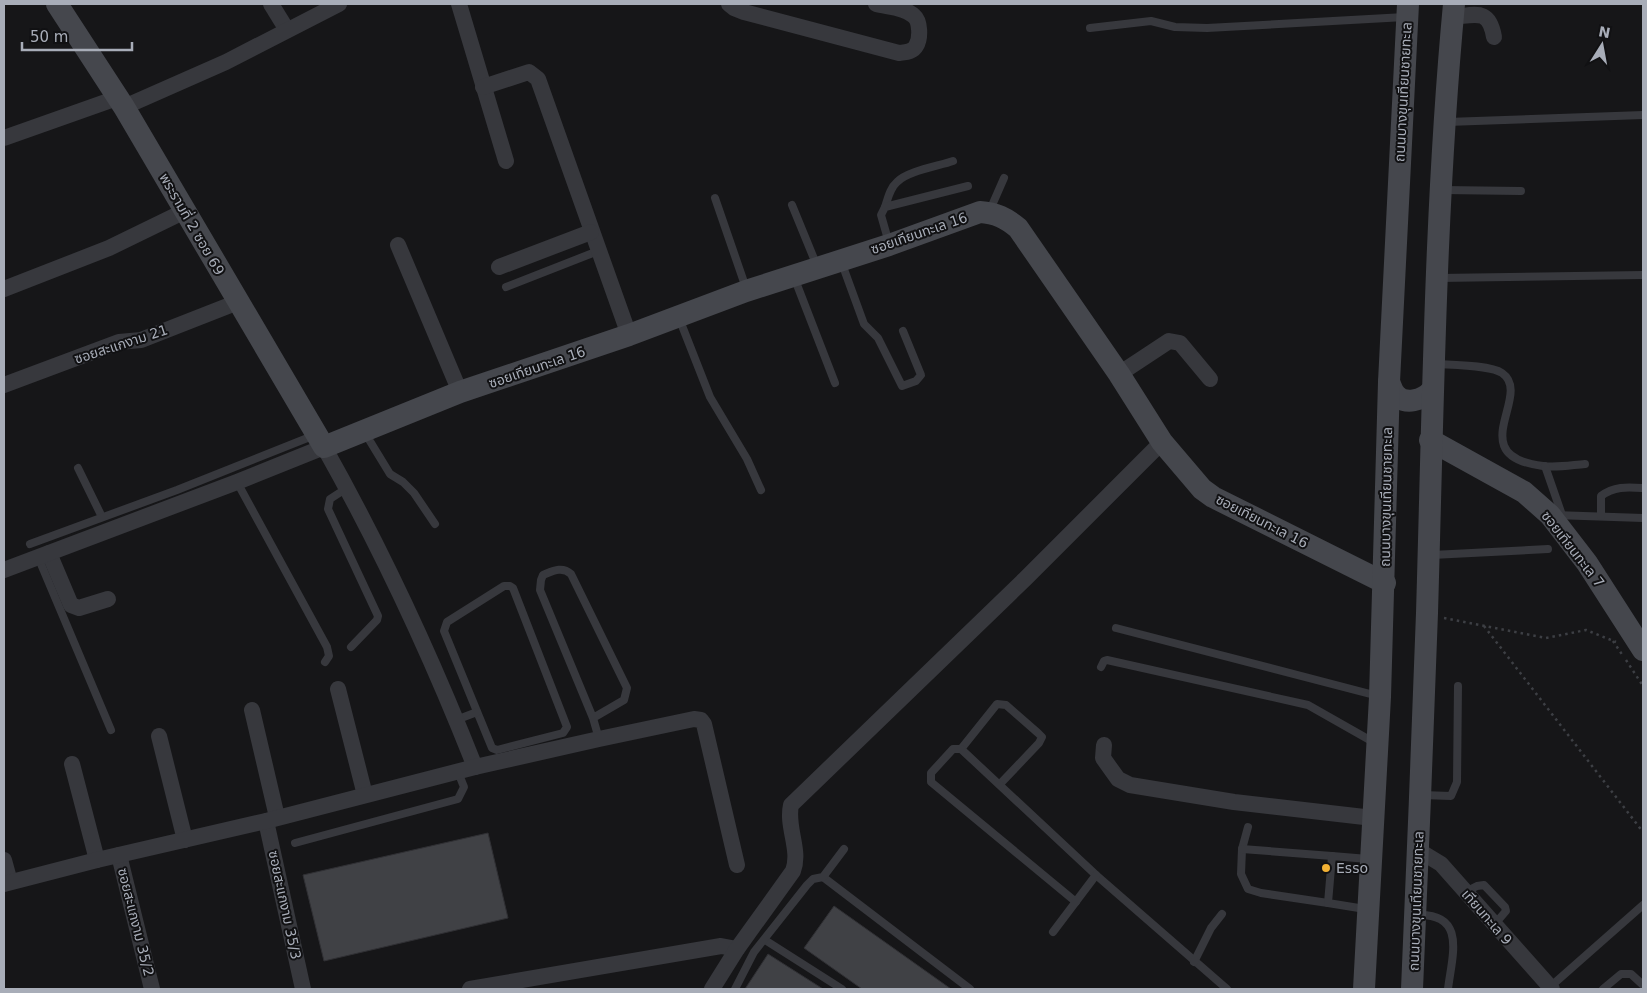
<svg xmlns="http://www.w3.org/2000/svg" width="1647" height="993" font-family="'DejaVu Sans','Noto Sans Thai',sans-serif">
  <rect width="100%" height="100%" fill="#161618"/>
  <g fill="#404145" stroke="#303034">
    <path d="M488 833 508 918 324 961 303 875Z"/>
    <path d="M834 906 951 989H862L804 948Z"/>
    <path d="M768 954 823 989H745Z"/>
  </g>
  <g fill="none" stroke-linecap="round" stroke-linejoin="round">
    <g stroke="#3d3f44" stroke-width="2.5" stroke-dasharray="2.5 4" stroke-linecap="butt">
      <path d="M1444 618 1546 638 1586 630 1616 642"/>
      <path d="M1484 626 1643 832"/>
      <path d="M1613 641 1623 656"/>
      <path d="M1626 660 1643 686"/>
    </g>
    <g stroke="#37383d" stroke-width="8">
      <path d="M1090 28 1151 21 1175 27 1207 28 1405 17"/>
      <path d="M1447 122 1643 115"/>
      <path d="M1443 190 1521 191"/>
      <path d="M715 198 746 288"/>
      <path d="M792 205 817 266"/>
      <path d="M885 207C888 198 890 188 897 182 907 171 939 166 953 161"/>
      <path d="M990 210 1004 178"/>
      <path d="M889 243 881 215 885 207 968 186"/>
      <path d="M841 261 864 324 878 338 902 386 916 381 921 375 903 331"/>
      <path d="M794 277 835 383"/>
      <path d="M1439 278 1643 275"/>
      <path d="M506 287 598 251"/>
      <path d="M679 318 710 397 747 459 761 490"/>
      <path d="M1437 364C1452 365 1490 365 1502 373 1534 395 1461 456 1543 466 1556 468 1572 465 1585 464"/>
      <path d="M365 433 390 474 403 482 414 493 435 524"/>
      <path d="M1545 466 1562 515"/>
      <path d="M78 468 102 517"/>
      <path d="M237 482 327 647 329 656 325 662"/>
      <path d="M347 488 330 499 328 509 378 616 377 620 351 647"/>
      <path d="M1554 515 1643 518"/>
      <path d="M1601 516V496C1614 486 1627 487 1643 488"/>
      <path d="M30 544 177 490 315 435"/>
      <path d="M1432 555 1548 549"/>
      <path d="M38 557 111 730"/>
      <path d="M504 586H510L513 588 567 727 563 733 497 750 492 748 444 631 447 622Z"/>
      <path d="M1116 628 1378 696"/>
      <path d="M1101 667 1104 661 1107 660 1308 705 1375 743"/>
      <path d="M593 718 624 700 627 688 571 574C562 566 553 571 543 575L541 580 540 590 593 718 599 739"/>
      <path d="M456 720 477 712"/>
      <path d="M961 749 997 704 1006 705 1038 733 1042 737 1039 743 1000 784"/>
      <path d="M1422 795 1451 796 1457 782 1458 686"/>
      <path d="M1248 827 1242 849 1241 874 1248 889 1261 893 1328 903"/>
      <path d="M295 843 458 799 464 787 458 772"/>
      <path d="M1242 849 1332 856"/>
      <path d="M823 877 970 989"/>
      <path d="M1465 892 1477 886 1484 885 1505 907 1506 911 1494 925"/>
      <path d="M1076 902 931 782V773L953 749H961L1096 875 1227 989"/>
      <path d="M1365 909 1328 903 1332 856 1368 859"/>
      <path d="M1417 915C1467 913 1452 956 1448 989"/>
      <path d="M1053 932 1096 875"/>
      <path d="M765 940 842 989"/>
      <path d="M1194 962 1211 928 1222 914"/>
      <path d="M1550 987 1643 905"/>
      <path d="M735 989 754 952 807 885 813 879 823 877 844 849"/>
      <path d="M1603 989 1621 974H1631L1643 985"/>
    </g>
    <g stroke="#37383d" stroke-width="16">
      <path d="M271 4 287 30"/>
      <path d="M459 4 506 161"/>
      <path d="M729 4 734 8 744 12 899 53C905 52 913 52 916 46 921 38 920 21 914 16 905 7 888 7 876 4"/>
      <path d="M1453 17C1476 15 1489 8 1494 37"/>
      <path d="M483 87 529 72 538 79 629 335"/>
      <path d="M124 107 226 62 339 4"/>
      <path d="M4 138 117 98"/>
      <path d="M398 245 460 392"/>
      <path d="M499 267 591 232"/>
      <path d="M4 289 109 248 185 211"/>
      <path d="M1119 374 1169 341 1180 343 1210 379"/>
      <path d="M4 385 119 342 141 340 238 302"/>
      <path d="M49 553 71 605 79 608 108 599"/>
      <path d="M4 570 237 482 324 447C382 550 432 658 475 767"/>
      <path d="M338 689 365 795"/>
      <path d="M252 710 277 817"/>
      <path d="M159 736 185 840"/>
      <path d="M1104 745 1103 758 1118 779 1130 785 1234 802 1373 818"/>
      <path d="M72 764 97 860"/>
      <path d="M266 821 303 989"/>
      <path d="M1418 850 1441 864 1552 989"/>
      <path d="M119 855 152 989"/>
      <path d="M4 860 10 882"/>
      <path d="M4 884 97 860 266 821 475 767 599 739 694 719 701 720 704 724 737 865"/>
      <path d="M470 989 721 946 737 949"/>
      <path d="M712 989 737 949 793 871C801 850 786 827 791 805L1025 579 1162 442"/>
    </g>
    <g stroke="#45474d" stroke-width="22">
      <path d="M57 4 124 107 324 447 460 392 629 335 746 291 889 245 980 212C996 213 1006 218 1018 228L1119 374 1162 442 1202 489 1213 497 1385 583"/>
      <path d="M1389 382C1391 386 1392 391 1395 394 1404 406 1424 400 1432 390"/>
      <path d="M1430 440 1524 492 1550 515 1587 563 1643 650"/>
      <path d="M1364 989 1380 697 1389 382 1408 4"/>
      <path d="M1412 989C1417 864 1423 738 1427 613 1433 410 1435 206 1454 4"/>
    </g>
  </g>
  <circle fill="#f2b134" stroke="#111113" stroke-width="2" cx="1326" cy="868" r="5"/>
  <g text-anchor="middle" stroke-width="4" stroke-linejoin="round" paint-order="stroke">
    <g font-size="14" fill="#a8adb8" stroke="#111113">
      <text transform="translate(1403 92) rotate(-87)" y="5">ถนนบางขุนเทียนชายทะเล</text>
      <text transform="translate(192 224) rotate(60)" y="5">พระรามที่ 2 ซอย 69</text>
      <text transform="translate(919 233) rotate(-19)" y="5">ซอยเทียนทะเล 16</text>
      <text transform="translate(121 344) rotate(-18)" y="5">ซอยสะแกงาม 21</text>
      <text transform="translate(537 367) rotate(-19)" y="5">ซอยเทียนทะเล 16</text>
      <text transform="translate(1386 497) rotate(-89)" y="5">ถนนบางขุนเทียนชายทะเล</text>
      <text transform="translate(1262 521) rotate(27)" y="5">ซอยเทียนทะเล 16</text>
      <text transform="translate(1573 549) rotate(52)" y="5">ซอยเทียนทะเล 7</text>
      <text transform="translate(1416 901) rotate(-88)" y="5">ถนนบางขุนเทียนชายทะเล</text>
      <text transform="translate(285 905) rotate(78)" y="5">ซอยสะแกงาม 35/3</text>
      <text transform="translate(1487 917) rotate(49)" y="5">เทียนทะเล 9</text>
      <text transform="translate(136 922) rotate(76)" y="5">ซอยสะแกงาม 35/2</text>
    </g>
    <g font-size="14" fill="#a8adb8" stroke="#111113" text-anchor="start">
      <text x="1336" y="873">Esso</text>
    </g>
  </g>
  <rect width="1647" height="993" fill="none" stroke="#a8adb8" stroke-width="10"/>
  <g transform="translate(1602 45) rotate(11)" stroke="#111113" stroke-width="4" paint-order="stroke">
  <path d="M0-4L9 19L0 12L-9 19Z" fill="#a8adb8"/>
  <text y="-8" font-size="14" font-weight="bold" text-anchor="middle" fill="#a8adb8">N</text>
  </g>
  <path d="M22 42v8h110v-8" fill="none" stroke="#a8adb8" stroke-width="2.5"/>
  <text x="30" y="42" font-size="15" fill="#a8adb8" stroke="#111113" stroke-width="4" paint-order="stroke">50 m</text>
</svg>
